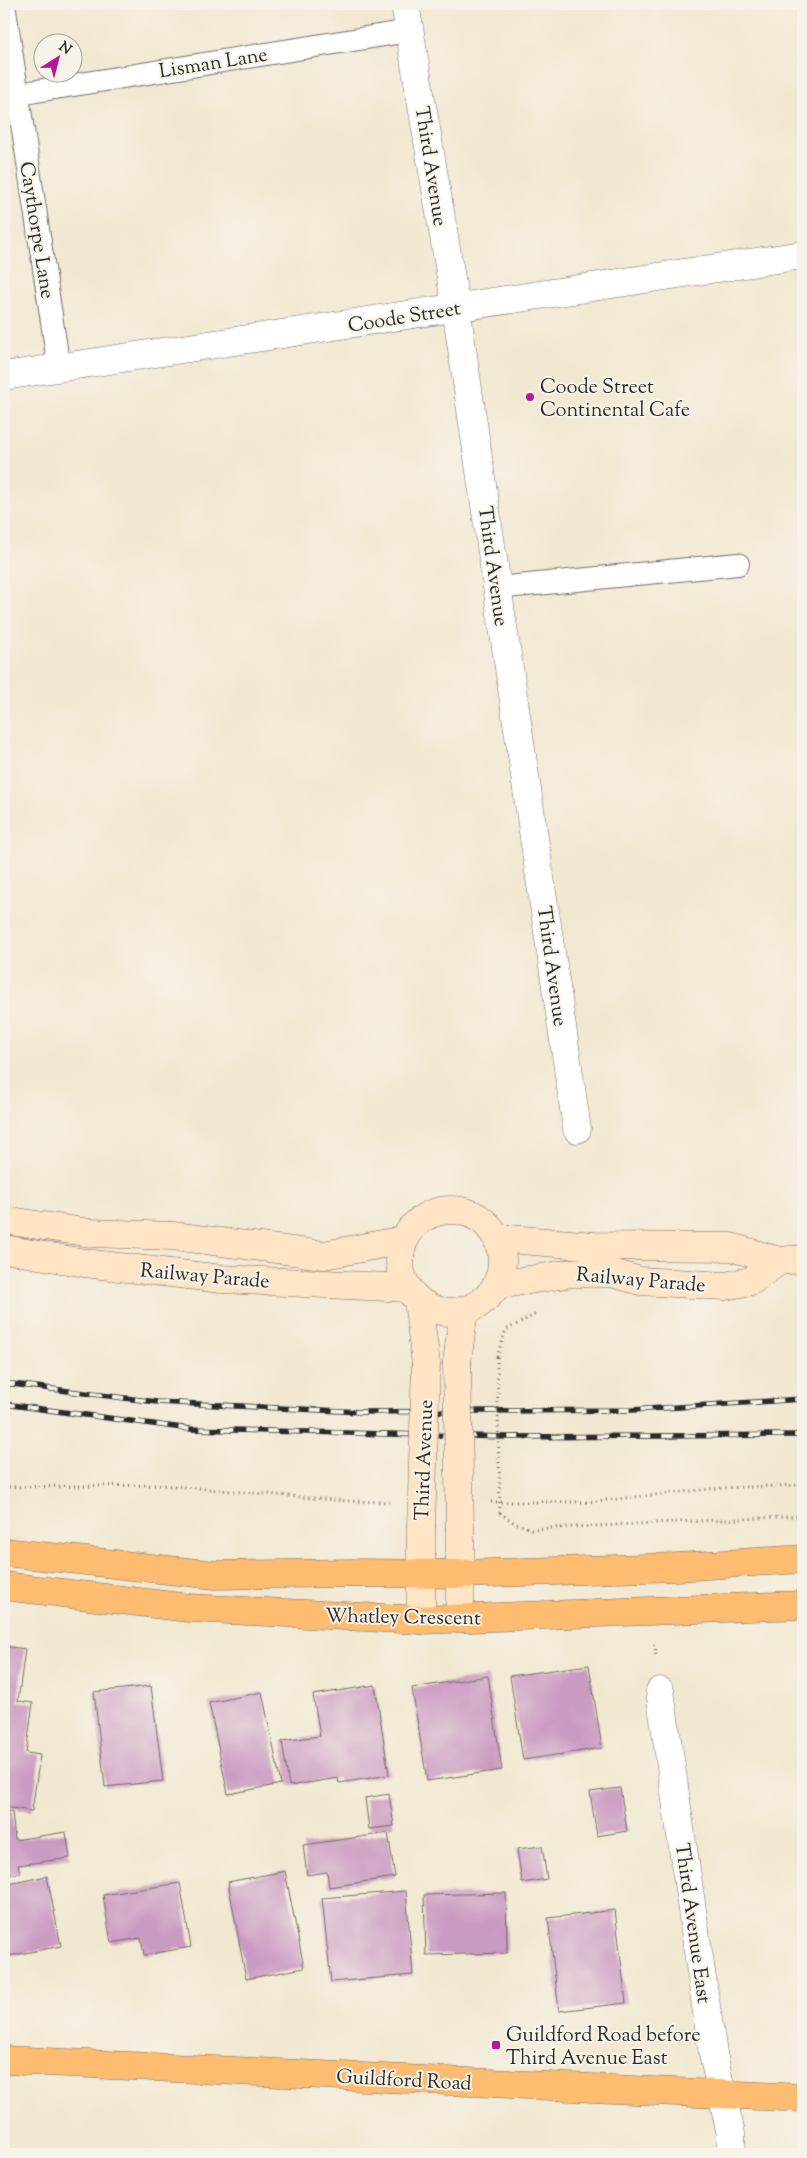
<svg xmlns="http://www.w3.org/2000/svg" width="807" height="2158" font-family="'Sorts Mill Goudy',serif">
  <rect width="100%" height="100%" fill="#f7f3e8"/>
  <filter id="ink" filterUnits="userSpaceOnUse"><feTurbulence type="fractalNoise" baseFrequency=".02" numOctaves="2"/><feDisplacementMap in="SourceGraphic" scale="10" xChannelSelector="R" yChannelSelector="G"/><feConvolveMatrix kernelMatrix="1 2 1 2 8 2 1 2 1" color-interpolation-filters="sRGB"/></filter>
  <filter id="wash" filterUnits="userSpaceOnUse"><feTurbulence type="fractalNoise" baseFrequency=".0096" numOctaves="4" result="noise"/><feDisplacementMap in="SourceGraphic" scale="20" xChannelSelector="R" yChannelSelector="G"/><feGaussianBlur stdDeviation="1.12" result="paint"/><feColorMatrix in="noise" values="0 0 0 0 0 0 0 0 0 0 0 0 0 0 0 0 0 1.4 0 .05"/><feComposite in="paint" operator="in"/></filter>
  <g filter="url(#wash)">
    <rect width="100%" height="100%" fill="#f2e8d1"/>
    <g id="blocks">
      <g fill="#ca9bc2">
        <path d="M4 1646 25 1649 18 1701 33 1703 26 1753 40 1755 32 1811 4 1807Z"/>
        <path d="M589 1665 602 1748 523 1760 510 1676Z"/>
        <path d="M488 1676 502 1770 427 1781 412 1688Z"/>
        <path d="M375 1685 389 1775 339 1783 338 1778 289 1786 282 1741 320 1736 313 1695Z"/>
        <path d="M151 1686 163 1781 105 1787 94 1692Z"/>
        <path d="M262 1692 281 1784 228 1794 209 1703Z"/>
        <path d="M620 1788 627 1831 597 1836 590 1792Z"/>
        <path d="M389 1794 394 1826 369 1829 365 1798Z"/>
        <path d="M12 1811 15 1840 66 1832 70 1858 18 1865 20 1873 4 1875V1812Z"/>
        <path d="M388 1833 395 1877 329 1887 327 1872 307 1875 303 1845Z"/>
        <path d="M542 1846 547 1879 522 1883 517 1849Z"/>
        <path d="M285 1871 304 1968 246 1979 228 1882Z"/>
        <path d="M47 1876 61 1946 4 1957V1885Z"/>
        <path d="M180 1883 191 1947 144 1955 141 1938 111 1943 103 1895Z"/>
        <path d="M406 1891 413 1975 331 1982 322 1898Z"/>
        <path d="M506 1893 507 1953 426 1955 424 1895Z"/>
        <path d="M615 1910 626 2003 559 2011 548 1918Z"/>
      </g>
    </g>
  </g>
  <g filter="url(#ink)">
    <use href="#blocks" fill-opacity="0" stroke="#716d65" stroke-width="1"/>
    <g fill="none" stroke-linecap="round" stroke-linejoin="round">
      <defs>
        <g id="lane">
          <path d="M4 4 59 368"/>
          <path d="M18 94 409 31"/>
          <path d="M497 588 738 564"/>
        </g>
        <g id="street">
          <path d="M405 4 456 308 577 1129"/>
          <path d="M4 376 803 255"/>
          <path d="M660 1691 713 2054 731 2134 732 2154"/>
        </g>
        <g id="secondary">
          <circle cx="451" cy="1261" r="51"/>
          <path d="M4 1220 91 1233 173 1236 324 1255 404 1240"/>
          <path d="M498 1238 594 1246 731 1247 779 1261 803 1259"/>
          <path d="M4 1249 85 1263 222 1279 408 1288"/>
          <path d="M498 1285 572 1273H612L640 1281 725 1286 751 1281 779 1261"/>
          <path d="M418 1301 426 1364"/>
          <path d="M457 1362 464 1311"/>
          <path d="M421 1527V1620"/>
          <path d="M460 1530V1618"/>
        </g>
        <g id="primary">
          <path d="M4 1552 215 1575 352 1573 460 1574 677 1567 803 1559"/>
          <path d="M4 1586 189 1608 421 1620 803 1605"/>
        </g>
        <path id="highway" d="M4 2060 803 2098"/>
      </defs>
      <use href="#lane" stroke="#716d65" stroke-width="24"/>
      <use href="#street" stroke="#716d65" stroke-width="29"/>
      <use href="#secondary" stroke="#716d65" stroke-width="29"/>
      <use href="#primary" stroke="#716d65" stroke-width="29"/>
      <use href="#highway" stroke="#716d65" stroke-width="29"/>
      <g stroke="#716d65" stroke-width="3" stroke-dasharray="1 4" stroke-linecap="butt">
        <path d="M497 1357 506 1330 536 1314"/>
        <path d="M4 1487 161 1485 347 1501 390 1502"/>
        <path d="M491 1502H588L719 1488 803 1485"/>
        <path d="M500 1513 513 1522 531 1529 803 1516"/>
        <path d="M655 1644 656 1658"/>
      </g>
      <use href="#lane" stroke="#fff" stroke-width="22"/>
      <use href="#street" stroke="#fff" stroke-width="28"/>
      <use href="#secondary" stroke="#ffe4c6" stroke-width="28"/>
      <use href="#primary" stroke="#febc71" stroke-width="28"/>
      <use href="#highway" stroke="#febc71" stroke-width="28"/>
      <defs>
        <g id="rail">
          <path d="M4 1383 157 1402 362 1412 632 1410 803 1399"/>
          <path d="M4 1404 190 1429 507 1437 803 1435"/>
        </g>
      </defs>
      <use href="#rail" stroke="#2b2b2b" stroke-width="5.5"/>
      <use href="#rail" stroke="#f7f3e8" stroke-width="4" stroke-dasharray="11" stroke-linecap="butt"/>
      <defs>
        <g id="secondary-bridge">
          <path d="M457 1362 460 1530"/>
          <path d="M421 1527 426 1364"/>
        </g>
      </defs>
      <use href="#secondary-bridge" stroke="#716d65" stroke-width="29" stroke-linecap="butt"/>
      <path stroke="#716d65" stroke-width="3" stroke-dasharray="1 4" stroke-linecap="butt" d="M497 1357 500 1513"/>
      <use href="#secondary-bridge" stroke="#ffe4c6" stroke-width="28"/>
    </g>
  </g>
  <g fill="#b5179e" stroke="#f7f3e8" stroke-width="2">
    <circle cx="530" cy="397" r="5"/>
    <rect x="491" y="2040" width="10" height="10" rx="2.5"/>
  </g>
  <g text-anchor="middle" stroke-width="4" stroke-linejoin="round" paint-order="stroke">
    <g font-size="20" fill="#2b2b2b" stroke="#f7f3e8">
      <text transform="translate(213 62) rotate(-9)" y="7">Lisman Lane</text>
      <text transform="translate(432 166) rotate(81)" y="7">Third Avenue</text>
      <text transform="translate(38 230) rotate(81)" y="7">Caythorpe Lane</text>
      <text transform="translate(404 316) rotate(-9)" y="7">Coode Street</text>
      <text transform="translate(494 566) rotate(82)" y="7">Third Avenue</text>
      <text transform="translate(553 966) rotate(82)" y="7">Third Avenue</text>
      <text transform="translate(205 1275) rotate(5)" y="7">Railway Parade</text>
      <text transform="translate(641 1279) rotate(5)" y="7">Railway Parade</text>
      <text transform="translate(423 1460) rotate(-88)" y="7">Third Avenue</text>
      <text transform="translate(403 1616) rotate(1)" y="7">Whatley Crescent</text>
      <text transform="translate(694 1923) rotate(82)" y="7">Third Avenue East</text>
      <text transform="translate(404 2079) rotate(3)" y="7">Guildford Road</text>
    </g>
    <g font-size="20" fill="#2b2b2b" stroke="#f7f3e8" text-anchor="start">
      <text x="540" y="393">Coode Street<tspan x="540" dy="23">Continental Cafe</tspan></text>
      <text x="506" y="2041">Guildford Road before<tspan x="506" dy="23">Third Avenue East</tspan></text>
    </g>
  </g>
  <rect width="807" height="2158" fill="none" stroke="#f7f3e8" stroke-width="20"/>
  <g transform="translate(58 58) rotate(36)"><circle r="24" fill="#f7f3e8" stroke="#a5a39c"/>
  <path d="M0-4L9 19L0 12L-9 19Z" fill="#b5179e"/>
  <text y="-8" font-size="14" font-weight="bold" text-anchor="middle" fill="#2b2b2b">N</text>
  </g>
</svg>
